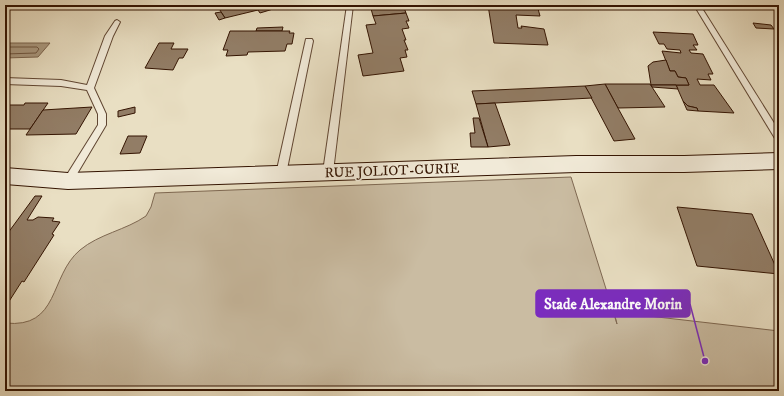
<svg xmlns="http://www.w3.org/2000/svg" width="784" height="396" font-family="'IM FELL DW Pica',serif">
  <rect width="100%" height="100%" fill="#e9dfc3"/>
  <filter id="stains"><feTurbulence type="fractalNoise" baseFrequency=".005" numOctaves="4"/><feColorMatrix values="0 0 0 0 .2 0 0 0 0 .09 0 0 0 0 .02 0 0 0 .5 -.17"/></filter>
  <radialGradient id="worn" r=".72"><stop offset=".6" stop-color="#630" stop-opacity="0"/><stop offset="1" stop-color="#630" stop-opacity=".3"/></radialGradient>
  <path fill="#cabca2" stroke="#7e6852" d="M571 177 617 324 614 312 779 331V391H5V323C60 329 49 276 80 250 99 234 126 230 146 216L151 207 155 193Z"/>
  <path fill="#ab9a81" stroke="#7b644e" d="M5 43H50L38 57 5 58Z"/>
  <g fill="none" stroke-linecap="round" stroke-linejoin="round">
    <path stroke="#6f5641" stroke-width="1" d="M5 47H37L39 49 36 53 5 54"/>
  </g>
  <g fill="#927d66" stroke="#331301">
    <path d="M226 5H282L283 6 260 13 258 10 225 18 218 7Z"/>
    <path d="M370 5H403L406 13 373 16Z"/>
    <path d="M488 5H537L540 16 516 15 518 28H522L521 26 544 29 548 45 494 43Z"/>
    <path d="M221 12 225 18 219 20 215 13Z"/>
    <path d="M406 13 409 21H406L409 28 402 29 406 40H404L408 50H405L407 57 400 58 404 71 363 76 358 55 373 53 366 25 376 24 373 16Z"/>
    <path d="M753 23 771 25 774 29 756 28Z"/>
    <path d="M283 27 282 31H256L257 28Z"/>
    <path d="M230 31H290L289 33H294L292 44H287L285 51 248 52 247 55 226 56 228 50H223Z"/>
    <path d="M653 32 693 34 698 45H693L697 50H689L691 53 703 54 713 74H708L711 80 697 79 700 85H714L734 113 698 111 697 108 688 106 683 101 676 85H689L686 78 678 77 675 71H670L662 51 681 53 680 50 667 49 664 44H659Z"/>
    <path d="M159 43H174L171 49H188L183 58H179L173 70 145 68Z"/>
    <path d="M666 60 670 71H675L678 77 686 78 689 85H651L648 66 653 62Z"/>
    <path d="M605 84H650L665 107 618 108Z"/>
    <path d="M605 84 619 110 635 139 614 141 585 86Z"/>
    <path d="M651 85H676L678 89 652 87Z"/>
    <path d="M585 86 592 98 476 104 472 91Z"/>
    <path d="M683 101 688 106 697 108 698 111 687 110Z"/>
    <path d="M25 103H48L30 129H5V105H24Z"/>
    <path d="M495 103 510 145 488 147 476 104Z"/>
    <path d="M92 107 76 134 26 135 43 110Z"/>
    <path d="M135 107V113L118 117V111Z"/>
    <path d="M473 118H479L488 147H471L470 133H475Z"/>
    <path d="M128 136H147L140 153 120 154Z"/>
    <path d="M35 196H42L27 220H33L38 217 54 218 52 221 60 222 52 234 54 235 24 282 22 281 8 303H5V237Z"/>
    <path d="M677 207 752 214 779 274 697 266Z"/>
  </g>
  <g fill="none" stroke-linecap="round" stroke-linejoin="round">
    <defs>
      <g id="lane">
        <path d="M347 5H353L333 172 328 176 323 172Z"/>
        <path d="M694 5H700L779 131V141L776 140Z"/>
        <path d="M117 20 120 22 113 36 94 88 106 114V125L71 184H65L63 181 98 125V114L87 90 61 86 5 84V78L61 80 87 85 105 36 115 21Z"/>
        <path d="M306 39H312L313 41 286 174 284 177H278L276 174Z"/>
      </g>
      <path id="secondary" d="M779 153V169L684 172H576L68 189 5 184V168L68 173 576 156H684Z"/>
    </defs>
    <use href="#lane" stroke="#604632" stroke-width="2"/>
    <use href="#secondary" stroke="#331301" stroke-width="2"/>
    <use href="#lane" fill="#f1ead8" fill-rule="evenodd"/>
    <use href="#secondary" fill="#f1ead8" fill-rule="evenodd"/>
  </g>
  <g text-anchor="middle" stroke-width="3" stroke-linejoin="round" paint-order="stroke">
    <g font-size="14" fill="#331301" stroke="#f1ead8">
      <text transform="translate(392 170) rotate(-2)" y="5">RUE JOLIOT-CURIE</text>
    </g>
  </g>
  <path fill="none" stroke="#7b2cbf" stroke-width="1.5" d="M705 361L690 304"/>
  <circle fill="#7b2cbf" stroke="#f1ead8" stroke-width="1.5" cx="705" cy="361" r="4"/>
  <rect fill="#7b2cbf" stroke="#7b2cbf" stroke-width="1.5" x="536" y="290" width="154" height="27" rx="4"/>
  <g font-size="15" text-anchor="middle" font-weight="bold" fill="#fff">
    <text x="613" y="309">Stade Alexandre Morin</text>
  </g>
  <rect width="784" height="396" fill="none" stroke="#e9dfc3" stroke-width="20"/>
  <rect x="6" y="6" width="772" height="384" fill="none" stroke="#331301" stroke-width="2"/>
  <rect x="10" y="10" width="764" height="376" fill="none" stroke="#331301"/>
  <rect width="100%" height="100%" filter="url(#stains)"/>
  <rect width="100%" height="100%" fill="url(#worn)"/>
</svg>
